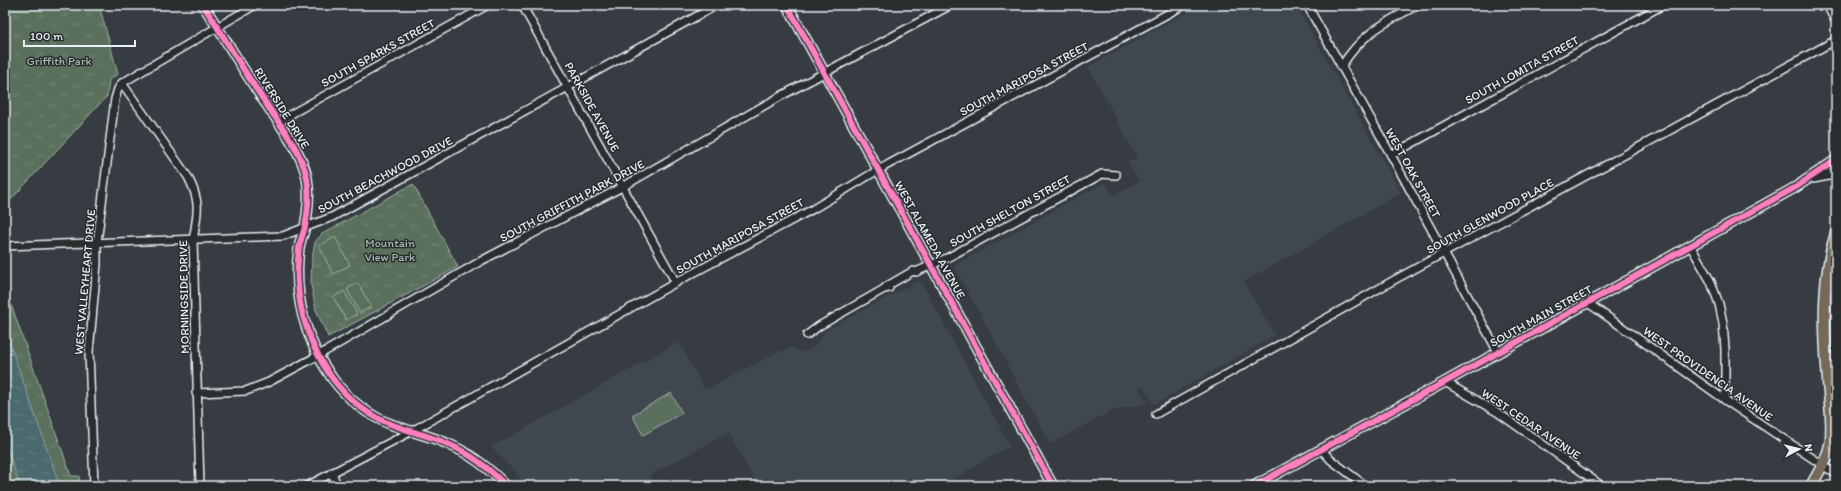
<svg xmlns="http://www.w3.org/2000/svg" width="1841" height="491" font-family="Itim,sans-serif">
  <defs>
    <pattern id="grass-tufts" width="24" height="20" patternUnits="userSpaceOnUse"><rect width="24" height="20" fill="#5a705b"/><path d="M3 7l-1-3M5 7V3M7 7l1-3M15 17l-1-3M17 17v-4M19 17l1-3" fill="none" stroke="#728573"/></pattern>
    <pattern id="water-ripples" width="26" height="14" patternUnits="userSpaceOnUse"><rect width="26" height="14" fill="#4c6a6e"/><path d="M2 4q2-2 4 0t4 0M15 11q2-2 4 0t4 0" fill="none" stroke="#668083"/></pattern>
  </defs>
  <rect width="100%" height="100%" fill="#373c42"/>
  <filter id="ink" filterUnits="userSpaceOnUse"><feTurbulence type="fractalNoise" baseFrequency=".025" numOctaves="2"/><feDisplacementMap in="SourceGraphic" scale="8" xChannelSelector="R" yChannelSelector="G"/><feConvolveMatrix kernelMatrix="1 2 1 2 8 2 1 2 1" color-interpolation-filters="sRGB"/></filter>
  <g filter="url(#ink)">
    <g fill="#404650">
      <path d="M1201 5H1296L1401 193 1244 282 1275 335 1154 405 1143 386 1139 388 1147 403 1111 411 1050 444 954 266 1092 189 1105 183 1107 185 1114 196 1139 181 1128 162 1137 157 1088 67Z"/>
      <path d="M917 281 922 283 1010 446 941 486H758L728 433 650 475 655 486H525L516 473 491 447 679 342 705 390 775 353 794 347 801 353 809 349 816 345 826 330Z"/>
    </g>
    <g fill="url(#grass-tufts)" stroke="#a1b0aa">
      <path d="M5 5H99L118 74 109 80 107 96 5 206Z"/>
      <path d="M413 184 458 267 328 337 316 310 311 285 312 258 315 242 322 234Z"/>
      <path d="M5 287 71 476H79L80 486H5Z"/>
    </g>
    <g fill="#5a705b" stroke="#a1b0aa">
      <path d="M335 237 350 265 333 274 319 246Z"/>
      <path d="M358 283 371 307 360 313 347 289Z"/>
      <path d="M344 291 357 314 346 320 333 297Z"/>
      <path d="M671 393 682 413 643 435 632 415Z"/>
    </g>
    <path fill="url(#water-ripples)" stroke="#8aa0a5" d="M5 330 60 486H20L5 442Z"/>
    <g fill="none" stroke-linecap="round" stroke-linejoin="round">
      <defs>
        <g id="minor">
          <path d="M522 5 676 283"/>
          <path d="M1307 5 1391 155 1498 352"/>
          <path d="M1341 67C1362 33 1384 23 1418 5"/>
          <path d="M122 83 188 177C201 202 198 212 193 240L200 486"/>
          <path d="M279 122 293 113 488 5"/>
          <path d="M1391 155 1663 5"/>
          <path d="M1690 245 1711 282 1719 304 1723 323 1725 349V400"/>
          <path d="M5 246 283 236 332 217 717 5"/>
          <path d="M884 289 887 286 913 271 916 272 947 258 1102 174 1116 175"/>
          <path d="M1588 303 1725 400 1836 474"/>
          <path d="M807 335 819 326 884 289 889 288"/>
          <path d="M1445 382 1497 412 1602 486"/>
          <path d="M196 393 246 391 269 382 319 355 481 261 624 186 781 96 951 5"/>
          <path d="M1156 414 1396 279 1836 40"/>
          <path d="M1321 449 1331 460 1366 486"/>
          <path d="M1827 461 1836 451"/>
          <path d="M332 472 337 486"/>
          <path d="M94 486 89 352 97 264V243L115 99 118 89 122 83 255 5"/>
          <path d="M307 486 412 431 684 278 813 209 878 170 1184 5"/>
        </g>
        <g id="secondary">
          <path d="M203 5C225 38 244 72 267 105 282 128 301 150 307 178 310 194 308 211 305 227 303 234 300 241 299 248 293 295 305 340 332 378 347 398 368 416 393 425 411 432 431 436 448 444 471 454 489 468 506 486"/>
          <path d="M787 5 1053 486"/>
          <path d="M1828 5 1836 20"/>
          <path d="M1813 178 1828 175H1836"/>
          <path d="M1254 486 1445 382 1796 187 1836 160"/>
        </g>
        <path id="primary" d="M1811 486C1818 473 1827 460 1830 445 1834 425 1829 401 1828 381 1824 332 1821 281 1836 233"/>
      </defs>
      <use href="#minor" stroke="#e8f1f8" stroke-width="10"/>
      <use href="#secondary" stroke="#e8f1f8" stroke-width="12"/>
      <use href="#primary" stroke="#e8f1f8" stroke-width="13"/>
      <use href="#minor" stroke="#2a2d2e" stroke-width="7"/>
      <use href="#secondary" stroke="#2a2d2e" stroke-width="9"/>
      <use href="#primary" stroke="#746a5a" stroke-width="10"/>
      <defs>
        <g id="cycleway">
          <path d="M203 5C225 38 244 72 267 105 282 128 301 150 307 178 310 194 308 211 305 227 303 234 300 241 299 248 293 295 305 340 332 378 347 398 368 416 393 425 411 432 431 436 448 444 471 454 489 468 506 486"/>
          <path d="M787 5 1053 486"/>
          <path d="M1254 486 1445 382 1796 187 1836 160"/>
        </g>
      </defs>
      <use href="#cycleway" stroke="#2a2d2e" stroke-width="8"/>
      <use href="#cycleway" stroke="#ff80c0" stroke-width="6"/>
    </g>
  </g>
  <g text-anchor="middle" stroke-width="3" stroke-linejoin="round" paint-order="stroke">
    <g font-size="12" fill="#e8f1f8" stroke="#2a2d2e">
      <text transform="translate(378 53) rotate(-29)" y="4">SOUTH SPARKS STREET</text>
      <text transform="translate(1522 70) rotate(-29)" y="4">SOUTH LOMITA STREET</text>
      <text transform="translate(1024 79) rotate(-28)" y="4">SOUTH MARIPOSA STREET</text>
      <text transform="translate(592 107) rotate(61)" y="4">PARKSIDE AVENUE</text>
      <text transform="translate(282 108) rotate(58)" y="4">RIVERSIDE DRIVE</text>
      <text transform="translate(1413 173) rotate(61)" y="4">WEST OAK STREET</text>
      <text transform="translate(385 175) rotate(-28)" y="4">SOUTH BEACHWOOD DRIVE</text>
      <text transform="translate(572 201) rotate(-28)" y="4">SOUTH GRIFFITH PARK DRIVE</text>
      <text transform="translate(1010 211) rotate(-29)" y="4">SOUTH SHELTON STREET</text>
      <text transform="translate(1490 216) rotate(-29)" y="4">SOUTH GLENWOOD PLACE</text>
      <text transform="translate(740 236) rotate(-29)" y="4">SOUTH MARIPOSA STREET</text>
      <text transform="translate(930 240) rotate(61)" y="4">WEST ALAMEDA AVENUE</text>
      <text transform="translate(85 282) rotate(-85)" y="4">WEST VALLEYHEART DRIVE</text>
      <text transform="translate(184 297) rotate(-91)" y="4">MORNINGSIDE DRIVE</text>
      <text transform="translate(1541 316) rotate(-29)" y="4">SOUTH MAIN STREET</text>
      <text transform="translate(1708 374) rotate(35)" y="4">WEST PROVIDENCIA AVENUE</text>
      <text transform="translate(1531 424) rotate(34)" y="4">WEST CEDAR AVENUE</text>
    </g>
    <g font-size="12" fill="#a8b7b1" stroke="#2a2d2e">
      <text x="59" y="65">Griffith Park</text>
      <text x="390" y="247">Mountain<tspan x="390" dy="14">View Park</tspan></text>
    </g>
  </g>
  <rect width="1841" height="491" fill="none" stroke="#2a2d2e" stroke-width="20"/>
  <rect x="10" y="10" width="1821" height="471" fill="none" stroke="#e8f1f8" stroke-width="1.5" filter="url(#ink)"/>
  <g transform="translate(1799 449) rotate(83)" stroke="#2a2d2e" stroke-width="3" paint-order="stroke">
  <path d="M0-3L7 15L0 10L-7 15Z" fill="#e8f1f8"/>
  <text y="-6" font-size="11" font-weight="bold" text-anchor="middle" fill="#e8f1f8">N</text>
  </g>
  <path d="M24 40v6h111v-6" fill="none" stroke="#e8f1f8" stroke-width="2"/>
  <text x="30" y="40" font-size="12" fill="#e8f1f8" stroke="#2a2d2e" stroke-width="3" paint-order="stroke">100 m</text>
</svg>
